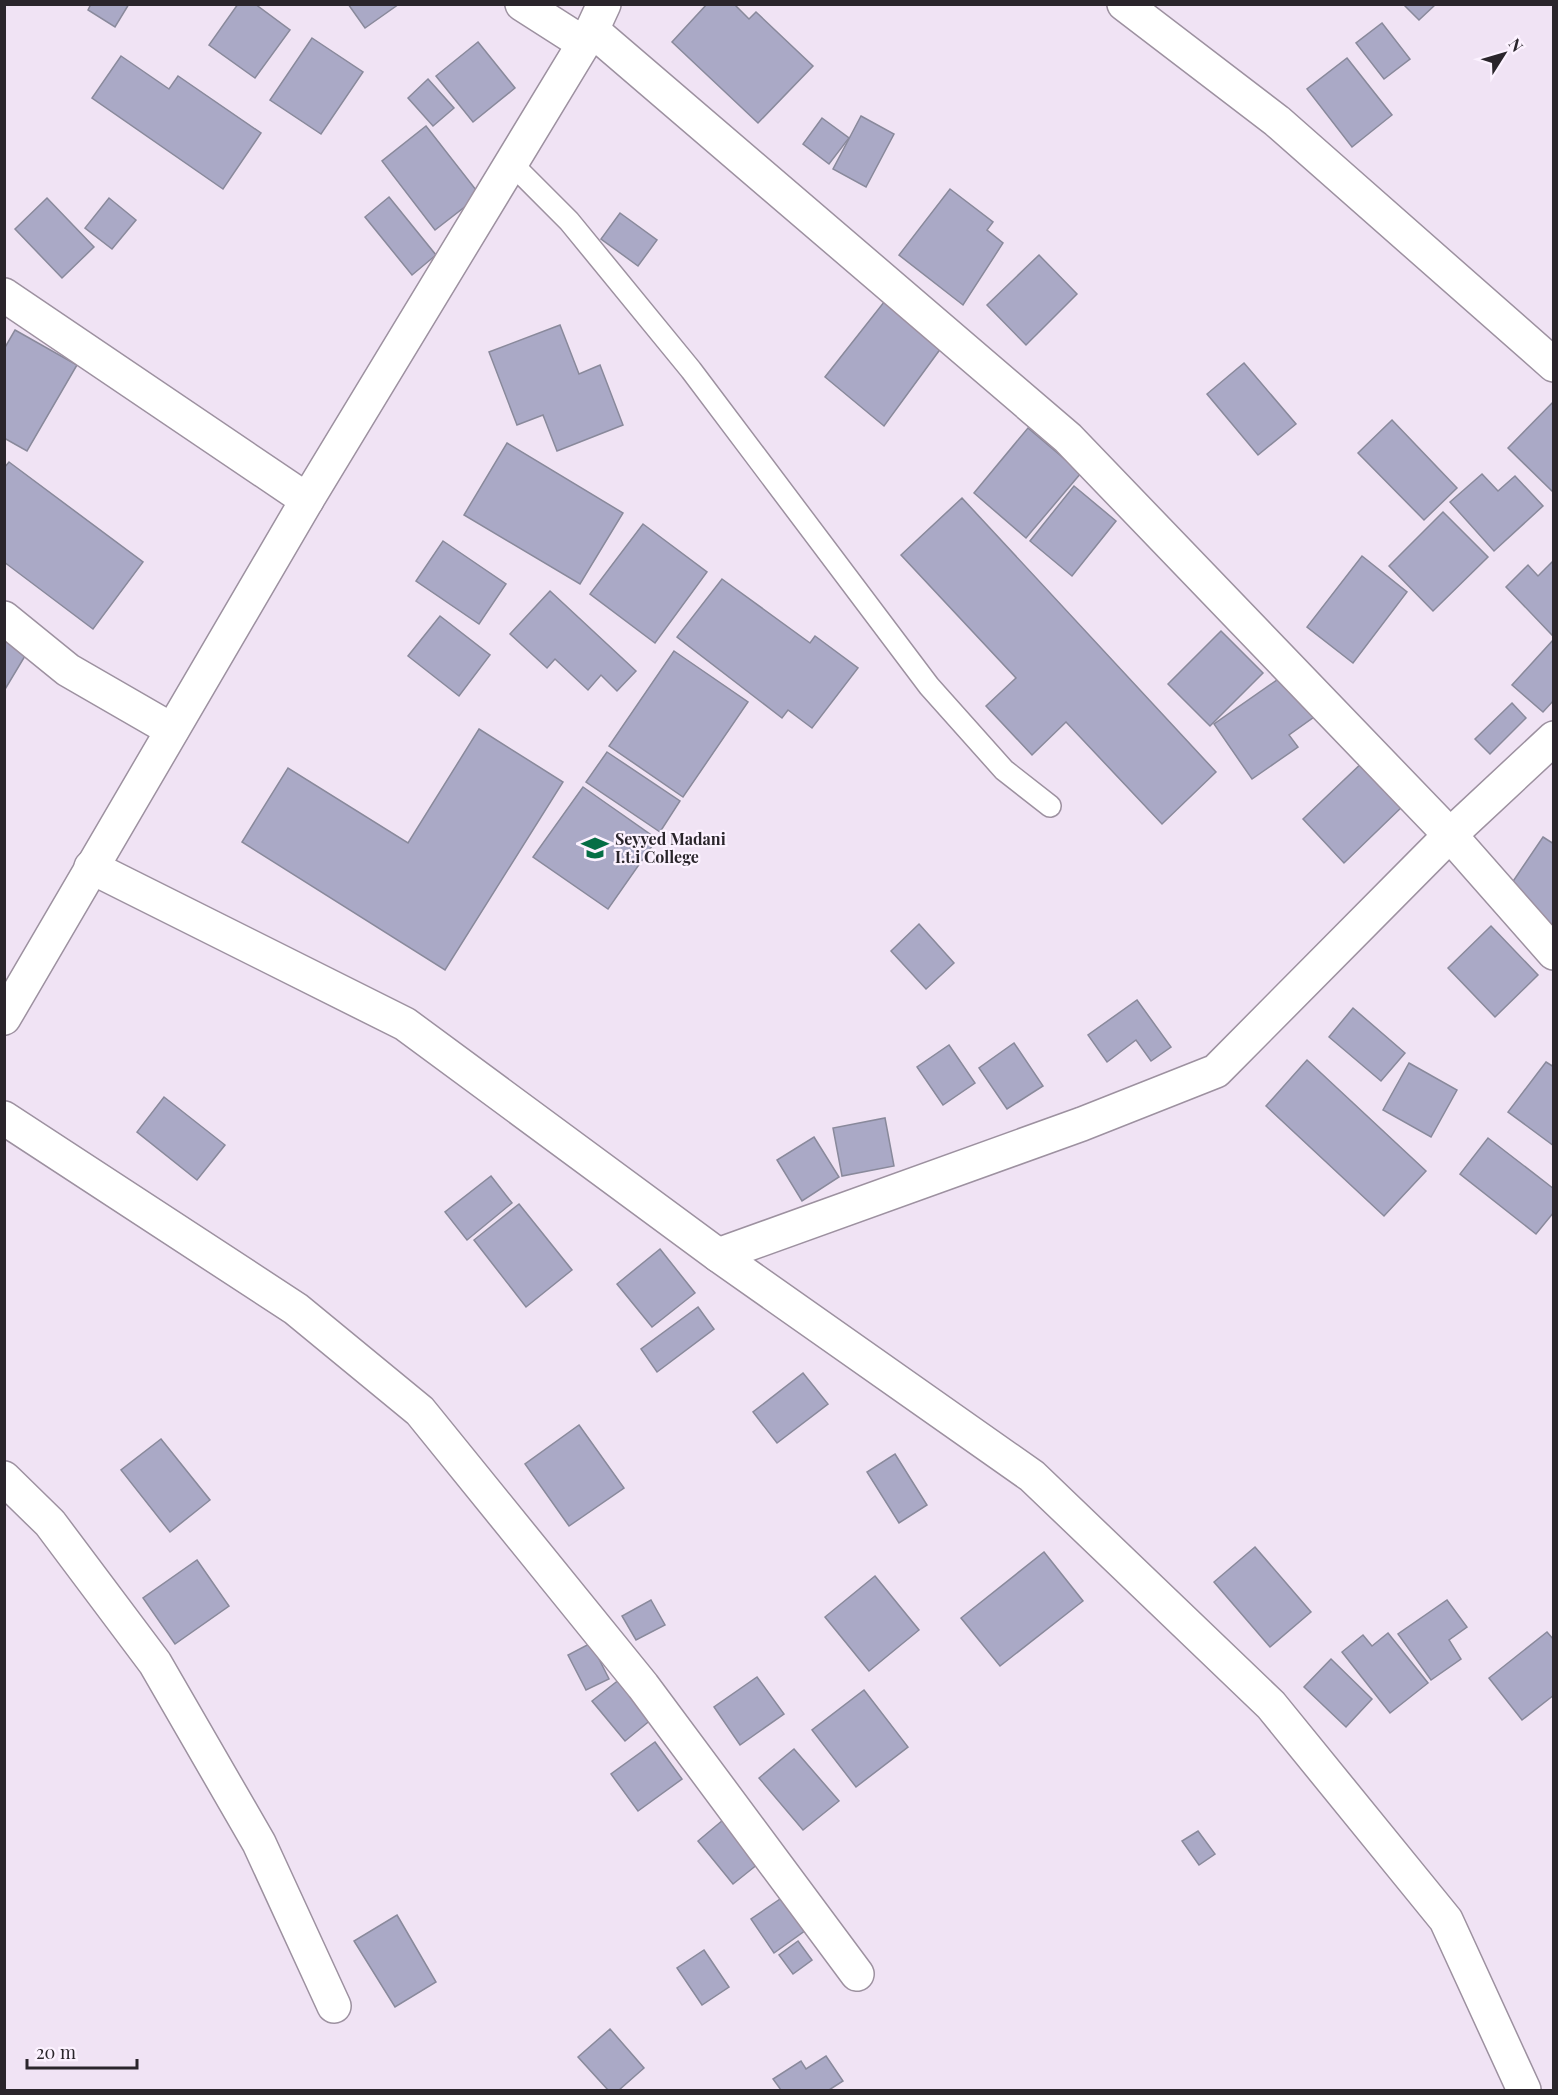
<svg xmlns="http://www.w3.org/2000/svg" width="1558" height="2095" font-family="'Playfair Display',serif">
  <rect width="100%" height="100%" fill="#f0e3f4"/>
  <g fill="#aaa9c6" stroke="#89899b" stroke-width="1.5">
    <path d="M91 4H129L115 27 88 10Z"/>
    <path d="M238 4H255L290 30 255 78 209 45Z"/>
    <path d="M348 4H399L365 28Z"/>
    <path d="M707 4H734L749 19 756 12 813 66 758 123 672 42Z"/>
    <path d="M1403 4H1436L1419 20Z"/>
    <path d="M1382 23 1410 59 1384 79 1356 43Z"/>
    <path d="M312 38 363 72 321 134 270 100Z"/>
    <path d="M478 42 515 88 473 122 436 76Z"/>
    <path d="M121 56 169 89 178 76 261 133 223 189 92 98Z"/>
    <path d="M1347 58 1392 115 1352 147 1307 89Z"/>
    <path d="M428 79 454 108 433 126 408 98Z"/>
    <path d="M861 116 894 134 866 187 833 169Z"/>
    <path d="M822 118 849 138 829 164 803 144Z"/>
    <path d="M426 126 480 195 435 230 382 161Z"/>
    <path d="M950 189 993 222 987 230 1003 243 963 305 899 255Z"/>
    <path d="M389 197 436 255 412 275 365 217Z"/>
    <path d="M47 198 94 247 62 278 15 229Z"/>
    <path d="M109 198 136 220 112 249 85 228Z"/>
    <path d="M620 213 657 240 638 266 601 239Z"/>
    <path d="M1039 255 1077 294 1026 345 987 305Z"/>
    <path d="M888 297 944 344 884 426 825 377Z"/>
    <path d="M560 325 579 374 600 365 623 425 557 451 543 415 517 425 489 352Z"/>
    <path d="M15 330 77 365 27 451 4 438V349Z"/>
    <path d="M1244 363 1296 424 1258 455 1207 394Z"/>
    <path d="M1554 401V493L1508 448Z"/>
    <path d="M1392 420 1457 488 1424 520 1358 453Z"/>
    <path d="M1028 428 1081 473 1026 538 974 493Z"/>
    <path d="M507 443 623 513 580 584 464 515Z"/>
    <path d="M9 462 143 562 93 629 4 562V468Z"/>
    <path d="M1482 474 1498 491 1515 476 1543 506 1494 551 1450 502Z"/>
    <path d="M1074 486 1116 521 1072 576 1030 541Z"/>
    <path d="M962 498 1216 772 1162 824 1066 722 1032 755 986 706 1016 678 901 555Z"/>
    <path d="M1443 512 1488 557 1433 611 1389 566Z"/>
    <path d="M643 524 707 572 655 643 590 594Z"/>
    <path d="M443 541 506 584 479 624 416 581Z"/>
    <path d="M1362 556 1407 592 1353 663 1307 627Z"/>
    <path d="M1554 560V634L1552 635 1506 587 1528 565 1538 576Z"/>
    <path d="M722 579 810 643 815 636 858 668 812 728 788 710 782 718 677 637Z"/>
    <path d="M550 591 636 671 617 691 601 675 588 690 555 659 547 668 510 634Z"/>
    <path d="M440 616 490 655 459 696 408 656Z"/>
    <path d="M4 630 31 646 4 691Z"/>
    <path d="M1221 631 1263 673 1210 726 1168 684Z"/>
    <path d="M1554 639V700L1543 712 1512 685Z"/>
    <path d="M674 651 748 702 683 797 609 746Z"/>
    <path d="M1284 675 1314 717 1289 735 1298 747 1252 779 1214 724Z"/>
    <path d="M1512 703 1526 718 1490 754 1475 739Z"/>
    <path d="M479 729 563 782 445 970 242 842 288 768 408 843Z"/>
    <path d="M607 752 680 801 660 832 586 782Z"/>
    <path d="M1366 759 1407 802 1344 863 1303 819Z"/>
    <path d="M583 787 657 839 608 909 533 857Z"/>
    <path d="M1543 837 1554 844V924L1549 931 1501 899Z"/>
    <path d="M919 924 954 963 926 989 891 951Z"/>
    <path d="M1491 926 1538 975 1495 1017 1448 968Z"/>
    <path d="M1137 1000 1171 1047 1151 1061 1136 1040 1107 1062 1088 1035Z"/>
    <path d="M1353 1008 1405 1053 1381 1081 1329 1037Z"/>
    <path d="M1014 1043 1043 1086 1007 1109 979 1068Z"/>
    <path d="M949 1045 975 1083 943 1105 917 1067Z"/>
    <path d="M1307 1060 1426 1171 1384 1216 1266 1106Z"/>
    <path d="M1546 1062 1554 1067V1146L1508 1112Z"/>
    <path d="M1409 1063 1457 1090 1431 1137 1383 1110Z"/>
    <path d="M164 1097 225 1145 197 1180 137 1132Z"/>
    <path d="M885 1118 894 1166 842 1176 833 1128Z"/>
    <path d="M814 1137 839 1177 802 1201 777 1160Z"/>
    <path d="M1488 1138 1554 1189V1212L1536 1234 1460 1174Z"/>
    <path d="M491 1176 512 1203 467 1240 445 1212Z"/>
    <path d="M519 1204 572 1270 526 1307 474 1240Z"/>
    <path d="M660 1249 695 1293 652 1327 617 1284Z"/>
    <path d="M698 1307 714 1329 657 1372 641 1349Z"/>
    <path d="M803 1373 828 1404 777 1443 753 1412Z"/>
    <path d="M579 1425 624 1488 569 1526 525 1464Z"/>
    <path d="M161 1439 210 1500 170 1532 121 1470Z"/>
    <path d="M895 1454 927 1505 899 1523 867 1472Z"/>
    <path d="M1255 1547 1311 1612 1270 1647 1214 1582Z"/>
    <path d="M1044 1552 1083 1601 1000 1666 961 1618Z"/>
    <path d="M197 1560 229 1606 175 1644 143 1598Z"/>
    <path d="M875 1576 919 1630 869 1671 825 1617Z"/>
    <path d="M651 1600 665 1625 636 1640 622 1616Z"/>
    <path d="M1447 1600 1467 1627 1449 1640 1461 1659 1431 1680 1398 1634Z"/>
    <path d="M1547 1632 1554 1640V1695L1522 1720 1489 1678Z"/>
    <path d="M1388 1633 1428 1683 1390 1713 1342 1652 1363 1635 1372 1646Z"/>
    <path d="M591 1643 609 1679 586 1690 568 1655Z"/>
    <path d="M1331 1659 1372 1699 1346 1727 1304 1687Z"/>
    <path d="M757 1677 784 1714 740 1745 714 1707Z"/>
    <path d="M620 1679 652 1719 625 1741 592 1701Z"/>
    <path d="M864 1690 908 1747 856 1787 812 1730Z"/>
    <path d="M655 1742 682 1779 638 1811 611 1774Z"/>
    <path d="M794 1749 839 1801 803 1830 759 1778Z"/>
    <path d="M723 1820 758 1864 733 1884 698 1841Z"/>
    <path d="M1198 1831 1215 1854 1199 1865 1182 1841Z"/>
    <path d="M783 1897 806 1930 774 1953 751 1919Z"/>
    <path d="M397 1915 436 1982 395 2007 354 1941Z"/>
    <path d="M798 1941 812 1960 793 1974 779 1955Z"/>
    <path d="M704 1950 729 1987 702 2005 677 1968Z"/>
    <path d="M610 2029 644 2068 619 2090H608L578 2057Z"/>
    <path d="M826 2056 843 2081 829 2090H781L773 2079 801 2061 806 2069Z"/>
  </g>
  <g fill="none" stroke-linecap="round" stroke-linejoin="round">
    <defs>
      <path id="service" d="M511 163 569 221 691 370 929 686 1004 770 1050 806"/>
      <g id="minor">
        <path d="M522 4 583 43"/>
        <path d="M1124 4 1277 121 1554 365"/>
        <path d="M592 30 1068 438 1450 835 1554 953"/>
        <path d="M4 295 307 500"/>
        <path d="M4 618 68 670 172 730"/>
        <path d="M4 1118 296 1309 420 1411 643 1686 857 1974"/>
        <path d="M718 1255 1082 1124 1216 1071 1450 835 1554 738"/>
        <path d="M4 1478 50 1523 155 1663 259 1843 334 2006"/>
      </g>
      <g id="tertiary">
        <path d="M91 867 405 1024 718 1255 1032 1476 1271 1705 1446 1920 1524 2090"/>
        <path d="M4 1018 307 500 592 30 604 4"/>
      </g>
    </defs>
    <use href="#service" stroke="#9d91a0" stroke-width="24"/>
    <use href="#minor" stroke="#9d91a0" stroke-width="36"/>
    <use href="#tertiary" stroke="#9d91a0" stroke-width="36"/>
    <use href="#service" stroke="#fff" stroke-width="21"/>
    <use href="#minor" stroke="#fff" stroke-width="33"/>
    <use href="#tertiary" stroke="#fff" stroke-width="33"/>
  </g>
  <defs>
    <symbol id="university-bare" viewBox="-9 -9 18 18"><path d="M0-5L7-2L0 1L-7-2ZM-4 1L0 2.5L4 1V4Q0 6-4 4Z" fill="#056e45" stroke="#fcf2ff" stroke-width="2.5" paint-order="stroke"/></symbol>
  </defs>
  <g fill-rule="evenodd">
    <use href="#university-bare" x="576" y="829" width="38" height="38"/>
  </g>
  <g text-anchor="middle" stroke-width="4.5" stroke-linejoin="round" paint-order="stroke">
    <g font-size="16" font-weight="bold" fill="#2a252b" stroke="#fcf2ff" text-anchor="start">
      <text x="615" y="845">Seyyed Madani<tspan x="615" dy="18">I.t.i College</tspan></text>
    </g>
  </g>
  <rect width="1558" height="2095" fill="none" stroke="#2a252b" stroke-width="12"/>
  <g transform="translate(1504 54) rotate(53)" stroke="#fcf2ff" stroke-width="4.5" paint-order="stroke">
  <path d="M0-4.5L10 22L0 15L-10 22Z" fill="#2a252b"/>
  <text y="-9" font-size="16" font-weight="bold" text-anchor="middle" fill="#2a252b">N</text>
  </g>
  <path d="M27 2059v9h110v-9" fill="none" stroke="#2a252b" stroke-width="3"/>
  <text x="36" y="2059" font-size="18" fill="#2a252b" stroke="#fcf2ff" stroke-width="4.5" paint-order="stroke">20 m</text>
</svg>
